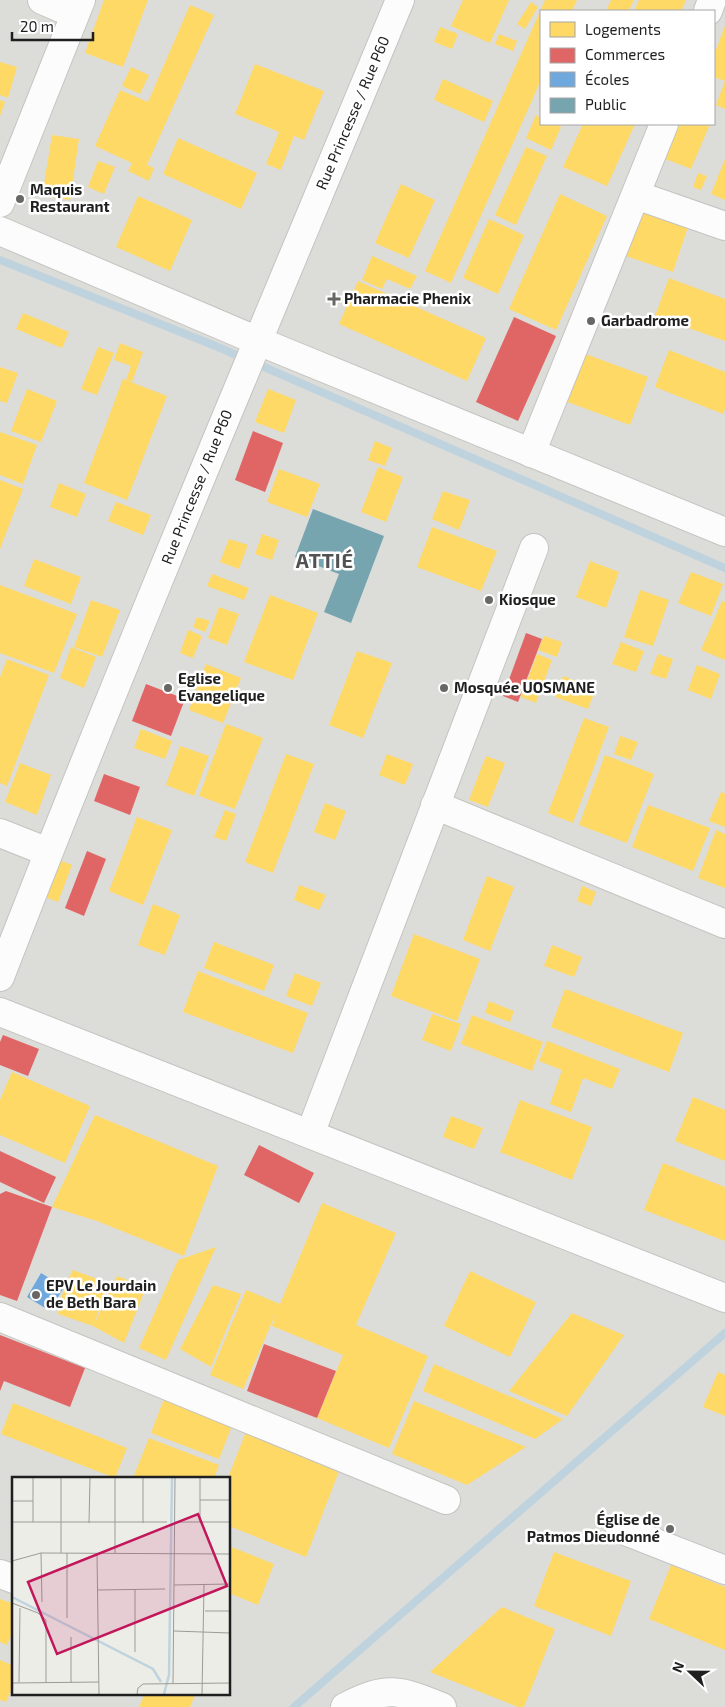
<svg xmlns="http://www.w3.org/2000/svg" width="725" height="1707" font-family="'Exo 2',sans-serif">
  <rect width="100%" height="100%" fill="#edede8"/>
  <path fill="#dcdcd9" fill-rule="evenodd" d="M0 0H725V1707H0ZM541 11H714V124H541ZM14 1478H229V1693H14Z"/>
  <g fill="#ffd966">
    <path d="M104 0H148L123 67 85 53Z"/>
    <path d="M463 0H509L490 43 451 26Z"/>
    <path d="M545 0H577L572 11H541V80L451 283 425 271Z"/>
    <path d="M611 0H634L629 11H606Z"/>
    <path d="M639 0H686L681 11H634Z"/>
    <path d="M531 2 538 7 525 29 517 24Z"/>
    <path d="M190 5 214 15 147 165 154 168 149 181 128 171 132 163 95 146 120 90 148 102Z"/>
    <path d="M725 26V81L714 77V55Z"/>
    <path d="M440 27 458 34 452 49 434 42Z"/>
    <path d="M499 34 517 41 513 51 495 44Z"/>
    <path d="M0 62 17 67 8 98 0 95Z"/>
    <path d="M255 64 324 91 304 140 294 136 281 170 266 164 279 132 235 114Z"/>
    <path d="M131 67 149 75 140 94 122 86Z"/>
    <path d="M443 79 493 101 484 122 434 100Z"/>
    <path d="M725 81V109L716 105Z"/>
    <path d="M0 100 5 102 0 116Z"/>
    <path d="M536 115 541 118V124H555L561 127 551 150 526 138Z"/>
    <path d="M583 124H635L607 186 563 167Z"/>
    <path d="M671 124H710L691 169 658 156Z"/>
    <path d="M52 135 79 139 70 200 42 196Z"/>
    <path d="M178 138 257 173 241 209 163 174Z"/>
    <path d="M526 147 547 156 516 225 495 215Z"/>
    <path d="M725 159V200L711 194Z"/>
    <path d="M98 161 115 167 104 194 88 187Z"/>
    <path d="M698 173 707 176 701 190 693 187Z"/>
    <path d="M401 184 435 200 409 258 375 243Z"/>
    <path d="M560 194 607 216 556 330 509 309Z"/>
    <path d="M138 196 192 220 170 271 116 247Z"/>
    <path d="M636 206 689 224 673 272 620 254Z"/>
    <path d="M489 219 524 235 498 294 463 278Z"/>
    <path d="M372 256 417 276 410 289 387 279 382 289 362 280Z"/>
    <path d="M669 278 725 299V341L655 316Z"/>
    <path d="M358 281 486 338 467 381 339 324Z"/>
    <path d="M23 313 69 332 62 348 16 329Z"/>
    <path d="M120 343 143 352 132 382 126 380 131 366 114 360Z"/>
    <path d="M98 347 114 353 97 395 81 389Z"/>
    <path d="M669 350 725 372V409L723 414 655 387Z"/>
    <path d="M580 352 648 377 630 425 562 400Z"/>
    <path d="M0 367 18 373 7 403 0 401Z"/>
    <path d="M123 379 167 396 127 500 84 483Z"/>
    <path d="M27 389 57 401 41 442 11 431Z"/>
    <path d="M268 389 296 400 284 433 255 422Z"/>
    <path d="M0 432 37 445 23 484 0 475Z"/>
    <path d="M375 441 392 448 385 466 368 460Z"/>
    <path d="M378 467 403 477 386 522 361 512Z"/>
    <path d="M279 469 320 484 307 517 267 502Z"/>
    <path d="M0 480 23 489 0 549Z"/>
    <path d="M59 483 86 494 77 517 50 507Z"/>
    <path d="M443 491 470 500 459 530 432 519Z"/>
    <path d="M116 502 151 515 143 535 108 521Z"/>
    <path d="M432 527 497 551 481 591 417 567Z"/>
    <path d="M262 534 279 540 272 560 255 554Z"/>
    <path d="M229 539 248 545 239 569 220 562Z"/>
    <path d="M34 559 81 577 71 604 24 586Z"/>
    <path d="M590 561 619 572 606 608 576 597Z"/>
    <path d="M691 572 723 584 711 616 678 603Z"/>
    <path d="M212 574 249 588 244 600 207 586Z"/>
    <path d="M0 585 77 614 54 673 0 653Z"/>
    <path d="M640 590 669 600 653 646 624 637Z"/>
    <path d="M270 595 318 613 293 680 244 662Z"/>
    <path d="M91 600 120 610 102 657 74 647Z"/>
    <path d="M722 601 725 602V660L701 650Z"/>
    <path d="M219 607 239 614 227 645 208 638Z"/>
    <path d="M197 617 210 621 205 632 193 627Z"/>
    <path d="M188 630 202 636 193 658 180 653Z"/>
    <path d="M544 636 562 642 557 657 538 650Z"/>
    <path d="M621 642 644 651 636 672 612 664Z"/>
    <path d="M71 647 96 657 84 688 60 678Z"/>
    <path d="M357 651 392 663 363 738 329 725Z"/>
    <path d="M537 654 552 660 536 703 521 697Z"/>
    <path d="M658 654 673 659 666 679 650 674Z"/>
    <path d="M7 659 49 675 7 786 0 783V677Z"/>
    <path d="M206 664 241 678 223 723 189 710Z"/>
    <path d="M697 665 720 674 711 699 688 690Z"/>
    <path d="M563 676 596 688 588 709 555 697Z"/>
    <path d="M584 718 609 727 573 823 548 813Z"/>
    <path d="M226 724 263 738 235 809 199 796Z"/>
    <path d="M141 729 172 741 165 759 134 748Z"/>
    <path d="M620 736 638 742 631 760 614 754Z"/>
    <path d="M180 746 209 756 194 796 166 785Z"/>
    <path d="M286 754 314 764 273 873 245 862Z"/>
    <path d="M387 754 413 764 405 785 379 775Z"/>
    <path d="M605 755 654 774 627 843 579 825Z"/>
    <path d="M486 756 505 763 488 807 469 800Z"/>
    <path d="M20 763 51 775 37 815 5 802Z"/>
    <path d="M721 792 725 794V827L709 821Z"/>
    <path d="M325 803 346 811 335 840 314 832Z"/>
    <path d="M648 805 710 828 693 871 632 847Z"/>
    <path d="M225 810 236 814 226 841 214 837Z"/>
    <path d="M137 817 172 830 143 905 109 891Z"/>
    <path d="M716 830 725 834V888L698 878Z"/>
    <path d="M54 858 72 865 58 902 40 895Z"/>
    <path d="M487 876 514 887 490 951 463 940Z"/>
    <path d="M299 885 326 895 319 910 294 900Z"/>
    <path d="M582 886 596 892 591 906 577 901Z"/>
    <path d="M153 904 180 915 165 955 138 945Z"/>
    <path d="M414 934 480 959 457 1021 391 996Z"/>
    <path d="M214 942 274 965 264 991 204 968Z"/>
    <path d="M552 945 582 957 574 977 544 966Z"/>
    <path d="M198 971 308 1013 293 1053 183 1012Z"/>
    <path d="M295 973 321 983 312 1006 286 996Z"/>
    <path d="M565 989 683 1033 669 1072 551 1027Z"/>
    <path d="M489 1001 514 1011 510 1022 485 1013Z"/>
    <path d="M432 1014 461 1024 451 1051 422 1040Z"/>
    <path d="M472 1015 543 1042 532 1071 461 1044Z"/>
    <path d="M547 1041 620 1069 612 1089 583 1078 571 1112 550 1104 562 1070 539 1061Z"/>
    <path d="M12 1072 90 1106 65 1163 0 1135V1100Z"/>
    <path d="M693 1097 725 1110V1161L675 1141Z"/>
    <path d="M520 1100 592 1127 572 1180 500 1152Z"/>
    <path d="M95 1115 218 1166 184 1256 97 1221 52 1207Z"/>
    <path d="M451 1116 483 1128 474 1149 443 1137Z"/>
    <path d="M663 1163 725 1187V1241L644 1210Z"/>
    <path d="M322 1203 396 1233 356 1325 428 1356 389 1448 317 1418 343 1355 272 1326 276 1313 243 1389 210 1375 246 1290 280 1304Z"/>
    <path d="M216 1247 166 1360 139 1348 178 1260Z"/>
    <path d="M73 1270 108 1283 94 1325 117 1276 146 1287 124 1343 93 1326 58 1314 64 1287Z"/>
    <path d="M470 1271 536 1302 510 1357 444 1326Z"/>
    <path d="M213 1285 241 1294 211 1367 180 1349Z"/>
    <path d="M572 1313 624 1335 567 1416 509 1391Z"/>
    <path d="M434 1364 563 1419 535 1439 423 1391Z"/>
    <path d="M718 1372 725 1375V1416L703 1407Z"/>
    <path d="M165 1396 233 1423 219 1459 151 1433Z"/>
    <path d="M414 1401 526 1447 467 1485 392 1454Z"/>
    <path d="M13 1403 127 1448 115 1478 1 1434Z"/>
    <path d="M247 1429 341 1466 306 1557 229 1526 228 1478Z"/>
    <path d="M149 1438 219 1465 214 1478H133Z"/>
    <path d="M229 1546 274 1564 258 1605 229 1593Z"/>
    <path d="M554 1552 631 1581 611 1636 534 1606Z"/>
    <path d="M671 1565 725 1587V1650L649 1619Z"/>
    <path d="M0 1599 14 1604V1629L7 1645 0 1642Z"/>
    <path d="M502 1607 555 1629 524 1707H518L430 1672Z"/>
    <path d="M0 1660 14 1666V1684L6 1702 0 1700Z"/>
    <path d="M145 1693H196L190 1707H139Z"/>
  </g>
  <g fill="#e06666">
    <path d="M514 317 556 336 518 421 476 402Z"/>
    <path d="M253 431 283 443 265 492 235 480Z"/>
    <path d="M526 633 542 639 518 702 503 696Z"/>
    <path d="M146 684 185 699 171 736 132 721Z"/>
    <path d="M104 774 140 787 130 815 94 801Z"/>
    <path d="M87 851 106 859 84 916 65 908Z"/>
    <path d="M3 1035 39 1049 28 1076 0 1065V1042Z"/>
    <path d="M259 1145 314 1173 299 1203 244 1175Z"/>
    <path d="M0 1151 56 1177 44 1203 0 1182Z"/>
    <path d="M6 1191 52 1207 17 1301 0 1295V1194Z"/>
    <path d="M0 1335 85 1368 70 1407 4 1381 0 1391Z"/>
    <path d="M264 1344 336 1371 317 1418 247 1391Z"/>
  </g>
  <path fill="#6fa8dc" d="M41 1273 64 1287 50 1311 27 1297Z"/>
  <path fill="#76a5af" d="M313 509 384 536 351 623 324 612 339 574 295 557Z"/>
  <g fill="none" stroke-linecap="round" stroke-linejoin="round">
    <g stroke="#bed3de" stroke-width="8">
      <path d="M0 260 218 347 725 568"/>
      <path d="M294 1707 725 1333"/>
    </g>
    <defs>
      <g id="minor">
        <path d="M42 0 75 14"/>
        <path d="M708 11 712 0"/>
        <path d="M636 195 725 226"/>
        <path d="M0 203 81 0"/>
        <path d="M0 231 258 341 725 532"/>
        <path d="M531 453 664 124"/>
        <path d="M435 805 725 924"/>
        <path d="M0 833 48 852"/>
        <path d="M0 977C127 649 265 325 400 0"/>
        <path d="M0 1012 725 1298"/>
        <path d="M310 1134 534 548"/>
        <path d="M0 1317 446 1500"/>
        <path d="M620 1529 725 1570"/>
        <path d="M0 1574 14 1579"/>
        <path d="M345 1707C388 1685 399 1690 442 1707"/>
      </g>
    </defs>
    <use href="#minor" stroke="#c4c4c2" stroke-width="30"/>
    <use href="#minor" stroke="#fcfcfc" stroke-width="28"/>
  </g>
  <g fill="#676765" stroke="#fff" stroke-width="2">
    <circle cx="20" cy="199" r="5"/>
    <path d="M331.5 291.5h5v5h5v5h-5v5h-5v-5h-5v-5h5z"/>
    <circle cx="591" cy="321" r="5"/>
    <circle cx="489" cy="600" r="5"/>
    <circle cx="168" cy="688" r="5"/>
    <circle cx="444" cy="688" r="5"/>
    <circle cx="36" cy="1295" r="5"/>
    <circle cx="670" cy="1529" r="5"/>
  </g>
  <g text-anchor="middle" stroke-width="5" stroke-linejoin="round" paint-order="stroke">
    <g font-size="15" fill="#1f1f1f" stroke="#fff">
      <text transform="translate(353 113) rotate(-67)" y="5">Rue Princesse / Rue P60</text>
      <text transform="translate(197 487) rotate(-68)" y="5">Rue Princesse / Rue P60</text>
    </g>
    <g font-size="15" font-weight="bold" fill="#1f1f1f" stroke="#fff" text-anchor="start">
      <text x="30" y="195">Maquis<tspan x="30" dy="17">Restaurant</tspan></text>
      <text x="344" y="304">Pharmacie Phenix</text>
      <text x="601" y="326">Garbadrome</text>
      <text x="499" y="605">Kiosque</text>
      <text x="178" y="684">Eglise<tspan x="178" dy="17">Evangelique</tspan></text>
      <text x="454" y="693">Mosquée UOSMANE</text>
      <text x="46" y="1291">EPV Le Jourdain<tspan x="46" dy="17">de Beth Bara</tspan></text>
      <text x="660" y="1525" text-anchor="end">Église de<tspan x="660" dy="17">Patmos Dieudonné</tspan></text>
    </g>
    <g font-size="20" font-weight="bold" letter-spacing="1" fill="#525252" stroke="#fff">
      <text x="325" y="568">ATTIÉ</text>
    </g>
  </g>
  <g transform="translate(12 1477)">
    <rect width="218" height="218" fill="#edede8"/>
    <path fill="none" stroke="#bed3de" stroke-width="2.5" d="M0 120 141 192 149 205M152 217 157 198 160 1"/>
    <path fill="none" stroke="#9b9b98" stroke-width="1" d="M21 1V45M103 1V76M131 1V46M188 23H218M0 24H21M0 45H155M163 45H218M188 45V1M77 46 78 1M29 76 30 125M49 76V1M85 76 87 217M0 84 29 76 218 77M162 108 218 107M86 113 153 112M0 126 26 136 34 143V206M193 134H218M55 141V76M162 154 218 156M59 160V206M123 175V112M7 205 8 131M0 206 87 205M161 207 163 1M125 217 126 211 131 207 218 206M190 217 192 108"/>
    <path fill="#c2185b" fill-opacity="0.15" stroke="#c2185b" stroke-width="2.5" d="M186 37 215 109 45 177 16 105Z"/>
    <rect width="218" height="218" fill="none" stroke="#1f1f1f" stroke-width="2.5"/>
  </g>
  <rect x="540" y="10" width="175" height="115" fill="#ffffff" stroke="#a5a5a5"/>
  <rect x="550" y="22" width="25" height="15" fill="#ffd966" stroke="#a5a5a5"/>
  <text x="585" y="35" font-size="15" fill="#1f1f1f">Logements</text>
  <rect x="550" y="48" width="25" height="15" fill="#e06666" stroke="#a5a5a5"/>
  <text x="585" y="60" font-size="15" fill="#1f1f1f">Commerces</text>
  <rect x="550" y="72" width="25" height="15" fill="#6fa8dc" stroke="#a5a5a5"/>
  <text x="585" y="85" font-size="15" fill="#1f1f1f">Écoles</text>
  <rect x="550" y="98" width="25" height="15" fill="#76a5af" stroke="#a5a5a5"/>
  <text x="585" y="110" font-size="15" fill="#1f1f1f">Public</text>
  <g transform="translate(690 1672) rotate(292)" stroke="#ffffff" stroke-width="4" paint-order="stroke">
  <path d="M0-4L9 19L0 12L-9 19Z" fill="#1f1f1f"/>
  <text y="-8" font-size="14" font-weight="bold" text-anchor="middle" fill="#1f1f1f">N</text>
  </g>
  <path d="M12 32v8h81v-8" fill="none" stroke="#1f1f1f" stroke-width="2.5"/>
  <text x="20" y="32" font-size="15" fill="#1f1f1f" stroke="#ffffff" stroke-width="4" paint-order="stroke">20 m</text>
</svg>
